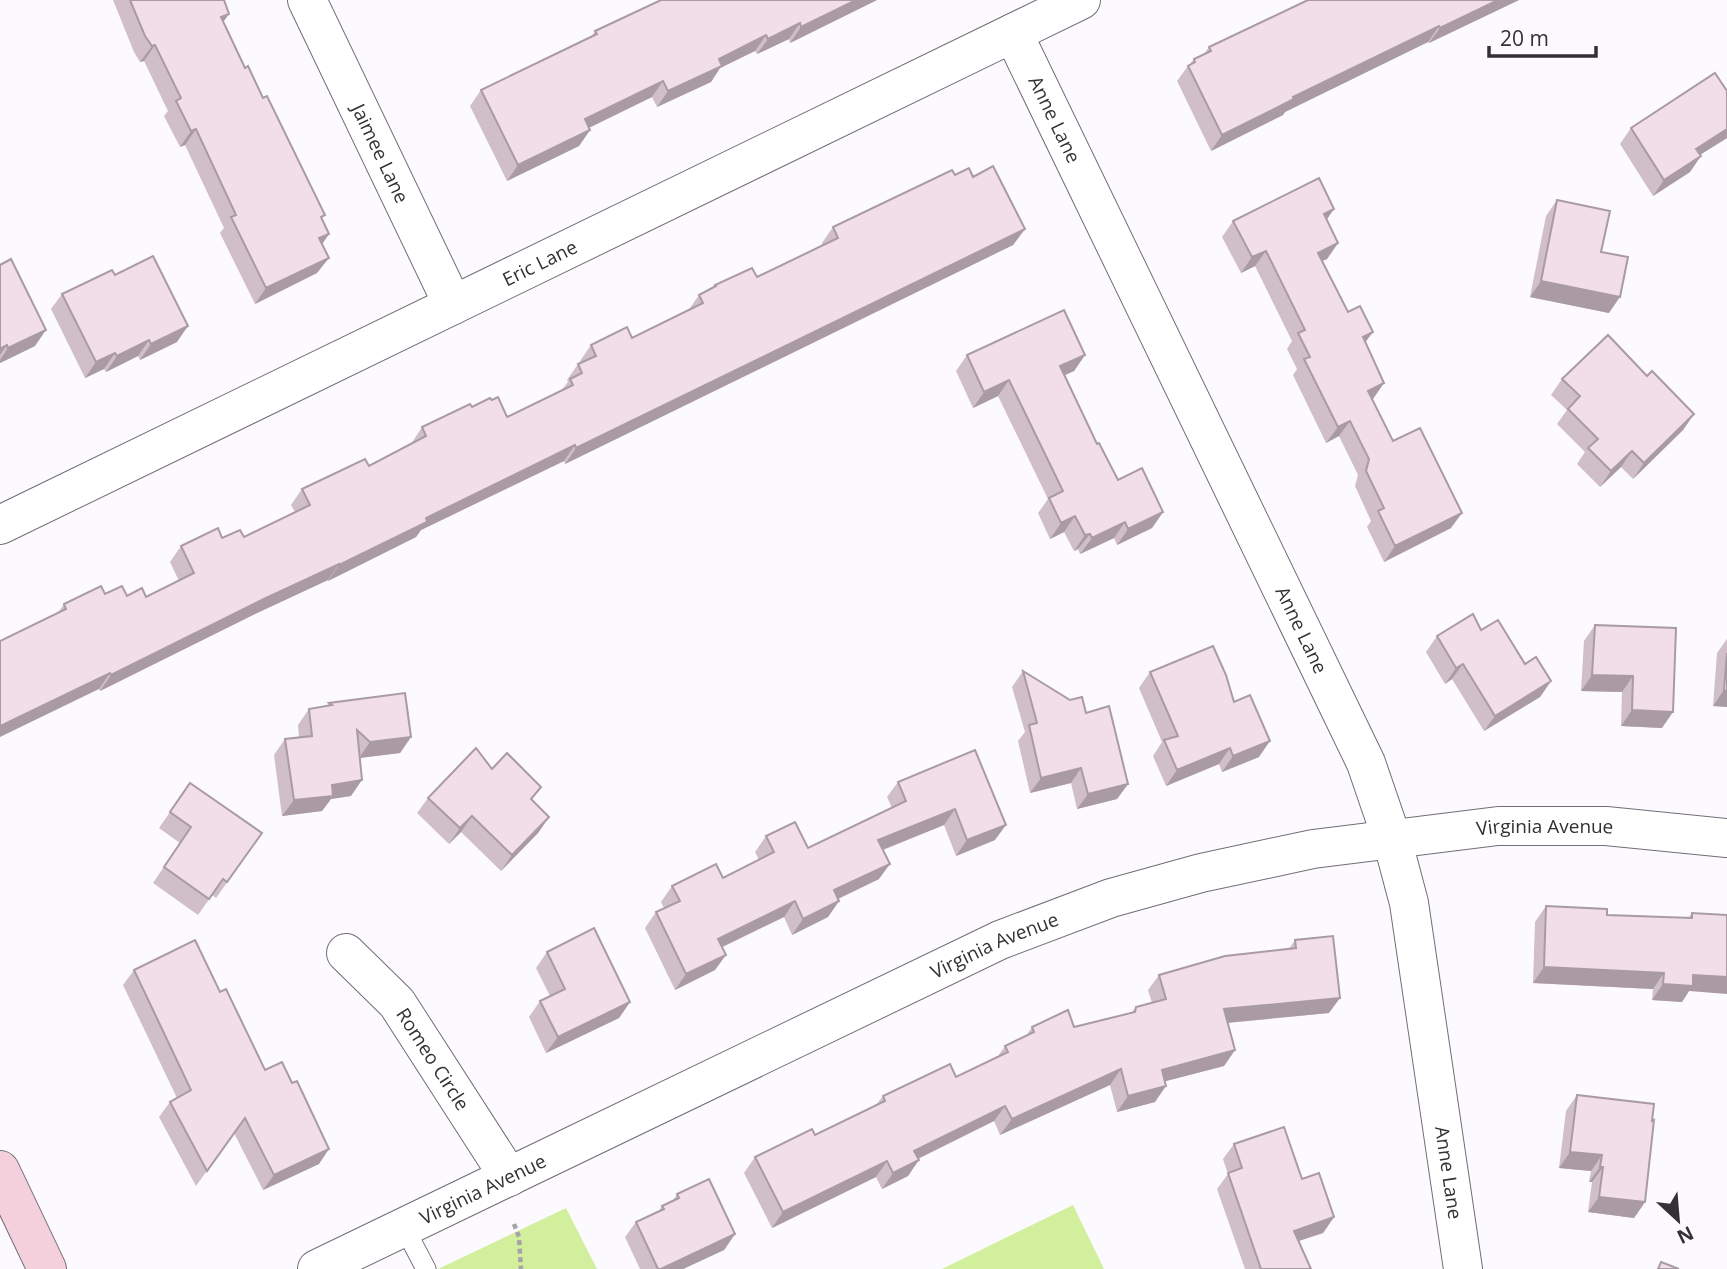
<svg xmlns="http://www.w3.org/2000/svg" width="1727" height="1269" font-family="'Open Sans',sans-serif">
  <rect width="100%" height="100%" fill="#fcfafe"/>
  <g fill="#d1ef9c">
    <path d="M1073 1205 1104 1269H942Z"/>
    <path d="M566 1208 597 1269H438Z"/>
  </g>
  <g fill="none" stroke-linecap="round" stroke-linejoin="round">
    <defs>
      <path id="lane" d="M404 1227 426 1269"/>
      <g id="street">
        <path id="s1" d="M307 0 453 305"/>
        <path id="s2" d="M1013 33 1366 763 1392 839 1409 903 1463 1269"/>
        <path id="s3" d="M0 525 1081 0"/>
        <path id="s4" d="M346 953 397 1003 509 1177"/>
        <path id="s5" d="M317 1269 1000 940 1111 898 1201 873 1313 849 1498 826H1606L1727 838"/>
      </g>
      <path id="secondary" d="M0 1170 47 1269"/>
    </defs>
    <use href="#lane" stroke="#716e76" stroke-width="21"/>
    <use href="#street" stroke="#716e76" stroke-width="40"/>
    <use href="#secondary" stroke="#716e76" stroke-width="40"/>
    <path stroke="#a5a3a7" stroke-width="4.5" stroke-dasharray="5 3.5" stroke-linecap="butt" d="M514 1224 519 1237 521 1269"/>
    <use href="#lane" stroke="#fff" stroke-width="19"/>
    <use href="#street" stroke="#fff" stroke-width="38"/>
    <use href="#secondary" stroke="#f4d0dc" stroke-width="38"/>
  </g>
  <g fill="#d0bfc6">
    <path d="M113 0H224L229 14 223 22 245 68 329 234 322 244 317 273 255 304 220 233 224 228 185 145 180 147 164 116 168 111 144 61 140 62 134 52Z"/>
    <path d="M877 0 790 43 789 39 757 54 755 51 720 68 711 82 657 107 652 97 589 128 590 130 579 146 507 181 470 106 481 90 592 36 595 31Z"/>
    <path d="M1308 0H1519L1429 43 1428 42 1285 112 1283 115 1211 151 1177 81 1188 66 1190 64 1194 59 1204 54 1209 47Z"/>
    <path d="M1727 91V138L1700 155 1690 172 1653 196 1620 144 1631 128Z"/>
    <path d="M955 175 973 177 1025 229 1013 245 565 464 564 461 421 530 416 537 328 581V580L255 614 100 691 58 613 64 604 105 594 146 597 179 581 170 562 181 546 222 538 244 537 295 512 291 505 302 489 369 466 411 444 422 427 472 407 492 400 507 417 561 391 568 382 567 380 578 364 581 363 580 361 591 345 632 338 688 311 699 295 713 288 715 285 757 277 822 245V243L833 227Z"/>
    <path d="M1557 200 1601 252 1609 313 1530 297 1546 216Z"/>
    <path d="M1334 209 1326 219 1338 243 1327 259 1322 261 1348 312 1365 342 1384 383 1372 399 1393 441 1451 528 1384 562 1367 527 1371 521 1355 486 1358 475 1339 436 1326 443 1293 375 1297 369 1287 349 1292 341 1255 266 1241 273 1222 237 1233 221Z"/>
    <path d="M0 265 35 346 0 363Z"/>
    <path d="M115 275 177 342 140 360 138 356 106 372 104 369 85 378 51 309 62 294Z"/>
    <path d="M967 355H1085L1074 371 1065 375 1097 444 1118 480 1163 512 1152 528 1117 545 1114 538 1080 554 1078 549 1074 551 1064 532 1050 539 1038 513 1048 499 998 396 973 408 956 371Z"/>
    <path d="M1647 376 1694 414 1683 430 1633 479 1621 467 1600 487 1577 464 1585 452 1557 424 1567 410 1551 395 1562 379Z"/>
    <path d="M1595 625 1676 628 1662 728 1621 726 1622 692 1581 691 1584 641Z"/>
    <path d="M1481 630 1525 664 1551 681 1540 697 1484 731 1452 679 1445 684 1426 652 1437 636Z"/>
    <path d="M1727 639V707L1713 706 1717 653Z"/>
    <path d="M1023 671 1086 713 1128 784 1117 799 1077 809 1071 783 1030 793 1018 741 1025 732 1012 687Z"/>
    <path d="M1150 672 1234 702 1259 757 1222 772 1219 764 1166 786 1153 756 1162 742 1139 688Z"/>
    <path d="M329 703 411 737 400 753 360 758 351 796 331 799 322 811 282 816 274 755 285 739 299 738 298 725 309 709 327 706Z"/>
    <path d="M975 750 995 840 956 856 944 825 883 850 879 879 838 899 839 901 828 917 792 935 784 917 723 947 715 970 675 990 645 928 656 912 664 908 661 902 672 886 723 878 759 860 755 852 766 836 808 848 892 808 887 797 898 782Z"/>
    <path d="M492 769 532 801 549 817 538 833 501 871 461 832 449 844 417 813 428 798Z"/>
    <path d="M190 783 262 833 216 898 212 895 198 915 153 883 180 843 159 828Z"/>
    <path d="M1546 906 1607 915 1688 918 1692 913 1727 915 1689 991 1682 1002 1652 1000 1653 989 1533 983 1535 922Z"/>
    <path d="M1295 940 1329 1013 1228 1023 1235 1050 1224 1066 1165 1081 1155 1102 1117 1112 1110 1085 1000 1135 994 1121 918 1159 908 1176 882 1189 876 1177 772 1228 744 1173 755 1157 815 1135 876 1105 883 1096 956 1077 998 1056 1005 1046 1026 1036 1032 1027H1074L1131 1013 1136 1007 1152 1003 1148 990 1159 975 1289 949Z"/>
    <path d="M547 952 630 1002 619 1018 546 1053 529 1017 540 1001 550 996 536 968Z"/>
    <path d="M134 970 220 992 319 1164 263 1190 234 1133 196 1186 159 1117 170 1102 177 1098 123 985Z"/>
    <path d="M1577 1095 1645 1202 1634 1218 1588 1212 1592 1182H1589L1591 1171 1559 1168 1566 1111Z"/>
    <path d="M1234 1144 1302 1179 1334 1217 1323 1233 1299 1241 1311 1269H1245L1217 1189 1228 1174 1223 1159Z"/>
    <path d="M677 1194 735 1234 724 1250 683 1269H640L625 1237 636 1222 659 1211 662 1206 672 1202Z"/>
  </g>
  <g fill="#a99ba1">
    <path d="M856 0H877L790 43 801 27Z"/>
    <path d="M1498 0H1519L1429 43 1440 28Z"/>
    <path d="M229 14 218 29 221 17Z"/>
    <path d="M800 23 789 39 757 54 768 39Z"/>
    <path d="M1439 26 1428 42 1285 112 1283 115 1211 151 1222 135 1293 97Z"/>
    <path d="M766 35 755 51 720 68 711 82 657 107 668 91 719 59Z"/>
    <path d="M155 45 144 61 140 62 152 46Z"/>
    <path d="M663 81 652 97 574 135 585 119Z"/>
    <path d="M196 129 185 145 180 147 191 131Z"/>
    <path d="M1727 129V138L1685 164 1696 149Z"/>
    <path d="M590 130 579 146 507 181 518 165Z"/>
    <path d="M1701 156 1690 172 1653 196 1664 180Z"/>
    <path d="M1334 209 1323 225 1324 214Z"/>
    <path d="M1025 229 1013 245 565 464 576 448Z"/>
    <path d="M329 234 318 250 319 238Z"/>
    <path d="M1338 243 1327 259 1307 268 1318 253Z"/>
    <path d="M1266 251 1255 266 1241 273 1252 257Z"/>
    <path d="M329 258 317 273 255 304 266 288Z"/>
    <path d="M1541 281 1620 297 1609 313 1530 297Z"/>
    <path d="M188 326 177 342 140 360 151 344Z"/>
    <path d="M46 330 35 346 0 363V360L8 348Z"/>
    <path d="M1373 332 1361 348 1363 337Z"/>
    <path d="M149 340 138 356 106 372 117 356Z"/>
    <path d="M7 345 0 355V349Z"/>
    <path d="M115 353 104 369 85 378 96 362Z"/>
    <path d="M1085 355 1074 371 1049 382 1060 366Z"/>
    <path d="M1009 380 998 396 973 408 984 392Z"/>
    <path d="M1384 383 1373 399 1357 407 1368 391Z"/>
    <path d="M1694 414 1683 430 1633 479 1644 463Z"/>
    <path d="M1350 421 1339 436 1326 443 1338 427Z"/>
    <path d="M575 445 564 461 421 530 416 537 328 581 339 565 426 518Z"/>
    <path d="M1632 451 1621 467 1600 487 1611 471Z"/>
    <path d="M1163 512 1152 528 1117 545 1128 529Z"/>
    <path d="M1462 513 1451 528 1384 562 1395 546Z"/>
    <path d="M1075 516 1064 532 1050 539 1061 523Z"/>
    <path d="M1125 522 1114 538 1080 554 1092 538Z"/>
    <path d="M1090 534 1078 549 1074 551 1085 535Z"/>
    <path d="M339 564 328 580 255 614 100 691 111 675 266 598Z"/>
    <path d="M1463 664 1452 679 1445 684 1456 668Z"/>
    <path d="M110 673 99 689 0 737V726Z"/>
    <path d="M1592 675 1633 676 1622 692 1581 691Z"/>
    <path d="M1551 681 1540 697 1484 731 1495 716Z"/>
    <path d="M1724 690 1727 691V707L1713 706Z"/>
    <path d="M1632 710 1673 712 1662 728 1621 726Z"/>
    <path d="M411 737 400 753 359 758 370 742Z"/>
    <path d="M1270 741 1259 757 1222 772 1233 756Z"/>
    <path d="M1230 748 1219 764 1166 786 1177 770Z"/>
    <path d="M1081 768 1071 783 1030 793 1041 778Z"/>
    <path d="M362 780 351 796 331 799 322 811 282 816 294 800 332 785Z"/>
    <path d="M1128 784 1117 799 1077 809 1088 794Z"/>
    <path d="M955 809 944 825 867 856 878 840Z"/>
    <path d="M472 816 461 832 449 844 460 828Z"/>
    <path d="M549 817 538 833 501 871 512 855Z"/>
    <path d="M1006 825 995 840 956 856 967 840Z"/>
    <path d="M890 864 879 879 823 906 834 890Z"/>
    <path d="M795 901 784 917 707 954 718 939Z"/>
    <path d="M839 901 828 917 792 935 803 919Z"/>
    <path d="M726 955 715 970 675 990 686 974Z"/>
    <path d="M1544 967 1664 973 1653 989 1533 983Z"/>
    <path d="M1693 975 1727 977V994L1689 991 1682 1002 1652 1000 1663 984Z"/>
    <path d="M1340 998 1329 1013 1213 1024 1224 1009Z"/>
    <path d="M630 1002 619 1018 546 1053 558 1037Z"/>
    <path d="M1235 1050 1224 1066 1151 1085 1162 1070Z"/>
    <path d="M1121 1069 1110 1085 1000 1135 1012 1119Z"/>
    <path d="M1166 1086 1155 1102 1117 1112 1128 1096Z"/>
    <path d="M1005 1106 994 1121 903 1166 914 1151Z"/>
    <path d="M329 1149 319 1164 263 1190 274 1175Z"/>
    <path d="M1570 1152 1602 1155 1591 1171 1559 1168Z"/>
    <path d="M919 1160 908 1176 882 1189 893 1173Z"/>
    <path d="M887 1161 876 1177 772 1228 783 1212Z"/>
    <path d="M1600 1167H1603L1592 1182H1589Z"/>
    <path d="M1599 1197 1645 1202 1634 1218 1588 1212Z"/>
    <path d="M1334 1217 1323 1233 1283 1246 1294 1231Z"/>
    <path d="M735 1234 724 1250 683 1269H661Z"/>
  </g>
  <g fill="#f2dee6" stroke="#a99ba1" stroke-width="2">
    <path d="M130 0H224L229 14 221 17 245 68 248 66 263 98 267 96 325 215 321 217 329 234 319 238 329 258 266 288 231 217 236 215 196 129 191 131 176 101 181 98 155 45 152 46 145 36Z"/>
    <path d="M661 0H856L801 27 800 23 768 39 766 35 719 59 722 66 668 91 663 81 585 119 590 130 518 165 481 90 597 34 595 31Z"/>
    <path d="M1308 0H1498L1440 28 1439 26 1293 97 1294 99 1222 135 1188 66 1195 62 1194 59 1211 51 1209 47Z"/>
    <path d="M1715 73 1727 91V129L1696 149 1701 156 1664 180 1631 128Z"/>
    <path d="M993 166 1025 229 576 448 575 445 426 518 427 522 339 565V564L266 598 111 675 110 673 0 726V641L66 609 64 604 101 586 105 594 122 586 127 596 142 588 146 597 194 573 181 546 218 528 222 538 240 530 244 537 310 505 302 489 365 459 369 466 426 436 422 427 470 404 472 407 490 398 492 400 498 397 507 417 573 385 570 379 582 373 578 364 596 356 591 345 627 327 632 338 703 303 699 295 716 286 715 285 752 268 757 277 838 238 833 227 952 170 955 175 969 168 973 177Z"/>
    <path d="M1319 178 1334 209 1324 214 1338 243 1318 253 1348 312 1360 306 1373 332 1363 337 1384 383 1368 391 1393 441 1420 428 1462 513 1395 546 1378 511 1384 508 1366 471 1369 459 1350 421 1338 427 1304 359 1310 357 1298 333 1305 330 1266 251 1252 257 1233 221Z"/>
    <path d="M1557 200 1610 211 1601 252 1628 257 1620 297 1541 281Z"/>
    <path d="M153 256 188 326 151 344 149 340 117 356 115 353 96 362 62 294 112 270 115 275Z"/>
    <path d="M11 259 46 330 8 348 7 345 0 349V265Z"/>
    <path d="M1064 310 1085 355 1060 366 1097 444 1099 443 1118 480 1142 468 1163 512 1128 529 1125 522 1092 538 1090 534 1085 535 1075 516 1061 523 1049 498 1063 491 1009 380 984 392 967 355Z"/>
    <path d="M1608 335 1647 376 1652 371 1694 414 1644 463 1632 451 1611 471 1588 448 1598 439 1568 409 1580 396 1562 379Z"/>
    <path d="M1473 614 1481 630 1498 620 1525 664 1536 657 1551 681 1495 716 1463 664 1456 668 1437 636Z"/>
    <path d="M1595 625 1676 628 1673 712 1632 710 1633 676 1592 675Z"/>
    <path d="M1213 646 1226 675 1234 702 1250 695 1270 741 1233 756 1230 748 1177 770 1164 740 1178 736 1150 672Z"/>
    <path d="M1727 653V691L1724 690Z"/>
    <path d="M1023 671 1070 700 1082 697 1086 713 1109 706 1128 784 1088 794 1081 768 1041 778 1029 725 1037 723Z"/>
    <path d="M405 693 411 737 370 742 357 730 362 780 332 785 333 796 294 800 285 739 312 736 309 709 332 705 329 703Z"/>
    <path d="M476 748 492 769 507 753 541 787 531 799 549 817 512 855 472 816 460 828 428 798Z"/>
    <path d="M975 750 1006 825 967 840 955 809 878 840 890 864 834 890 839 901 803 919 795 901 718 939 726 955 686 974 656 912 680 901 672 886 716 864 723 878 774 852 766 836 795 822 808 848 906 801 898 782Z"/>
    <path d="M190 783 262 833 227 882 223 879 209 899 164 867 191 827 170 812Z"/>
    <path d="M1546 906 1607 909V915L1692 918V913L1727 915V977L1693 975V986L1663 984 1664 973 1544 967Z"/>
    <path d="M594 928 630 1002 558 1037 540 1001 565 989 547 952Z"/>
    <path d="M1333 936 1340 998 1224 1009 1235 1050 1162 1070 1166 1086 1128 1096 1121 1069 1012 1119 1005 1106 914 1151 919 1160 893 1173 887 1161 783 1212 755 1157 812 1129 815 1135 885 1101 883 1096 950 1064 956 1077 1008 1052 1005 1046 1034 1032 1032 1027 1068 1010 1074 1027 1135 1012 1136 1007 1166 999 1159 975 1225 956 1296 948 1295 940Z"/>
    <path d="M195 940 220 992 226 989 265 1070 282 1062 292 1083 297 1081 329 1149 274 1175 245 1118 207 1171 170 1102 191 1090 134 970Z"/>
    <path d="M1577 1095 1654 1104 1652 1121 1654 1120 1645 1202 1599 1197 1603 1167H1600L1602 1155 1570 1152Z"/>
    <path d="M1284 1127 1302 1179 1319 1173 1334 1217 1294 1231 1311 1269H1261L1228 1173 1242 1168 1234 1144Z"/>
    <path d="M709 1179 735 1234 661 1269H658L636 1222 664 1209 662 1206 679 1198 677 1194Z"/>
    <path d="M1661 1262 1679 1269H1658Z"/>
  </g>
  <g text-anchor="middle" stroke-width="6" stroke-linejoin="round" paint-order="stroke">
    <g font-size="19" fill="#333135" stroke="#fcfafe">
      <text dy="7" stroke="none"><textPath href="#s2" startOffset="96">Anne Lane</textPath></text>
      <text dy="7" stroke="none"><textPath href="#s1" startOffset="170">Jaimee Lane</textPath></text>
      <text dy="7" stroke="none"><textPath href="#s3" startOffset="600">Eric Lane</textPath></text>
      <text dy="7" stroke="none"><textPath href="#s2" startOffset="663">Anne Lane</textPath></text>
      <text dy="7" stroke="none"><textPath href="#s5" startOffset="1318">Virginia Avenue</textPath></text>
      <text dy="7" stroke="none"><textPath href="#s5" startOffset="751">Virginia Avenue</textPath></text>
      <text dy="7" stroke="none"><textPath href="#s4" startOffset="138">Romeo Circle</textPath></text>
      <text dy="7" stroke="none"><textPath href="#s2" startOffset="1230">Anne Lane</textPath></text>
      <text dy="7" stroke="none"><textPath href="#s5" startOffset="184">Virginia Avenue</textPath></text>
    </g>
  </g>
  <g transform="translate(1678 1220) rotate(154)" stroke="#fcfafe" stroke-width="5" paint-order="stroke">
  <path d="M0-5L12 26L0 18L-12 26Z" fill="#333135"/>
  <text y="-10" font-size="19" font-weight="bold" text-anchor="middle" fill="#333135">N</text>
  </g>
  <path d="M1489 46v10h107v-10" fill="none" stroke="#333135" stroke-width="3.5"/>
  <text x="1500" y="46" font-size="21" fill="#333135" stroke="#fcfafe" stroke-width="5" paint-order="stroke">20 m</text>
</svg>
